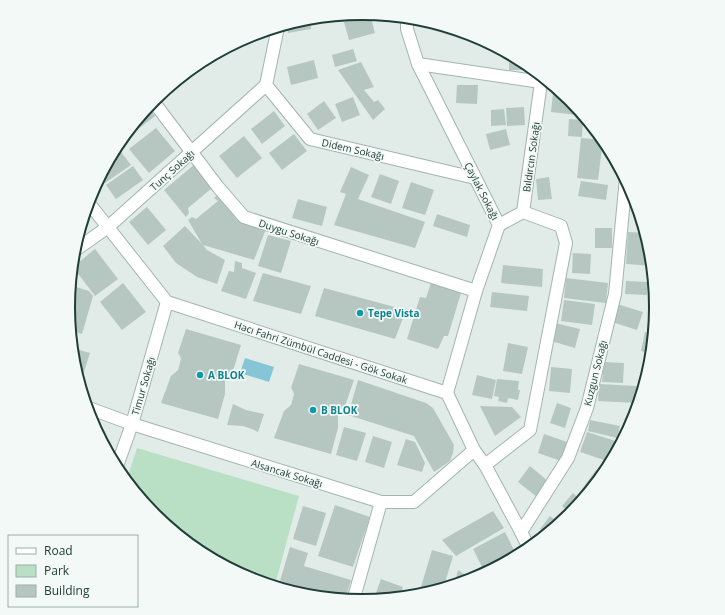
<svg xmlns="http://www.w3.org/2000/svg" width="725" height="615" font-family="'Open Sans',sans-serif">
  <rect width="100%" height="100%" fill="#e1ece8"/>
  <path fill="#b9dfc5" d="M137 448 299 496 275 585 240 575 199 552 154 516 126 482Z"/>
  <path fill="#86c5d5" d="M245 358 274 367 269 382 240 373Z"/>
  <g fill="#b6c7c1">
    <path d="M363 13 368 14 339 20 338 15Z"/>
    <path d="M370 14 375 33 349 40 344 22Z"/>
    <path d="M310 18 311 29 288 33 287 24Z"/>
    <path d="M261 32 259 40 248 37 250 35Z"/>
    <path d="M353 49 357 61 335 67 332 55Z"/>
    <path d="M509 54 526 63 529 65V70H509Z"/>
    <path d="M314 60 318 78 291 85 287 67Z"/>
    <path d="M361 62 374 87 364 90 374 102 378 100 385 109 373 120 338 70Z"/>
    <path d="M457 85H478L477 104 456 103Z"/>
    <path d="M553 93 565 95 571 99 578 108 577 115 551 112Z"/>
    <path d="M353 97 360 115 342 122 335 104Z"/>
    <path d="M324 101 336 118 318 130 307 114Z"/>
    <path d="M148 107 155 116 123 141 121 139Z"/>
    <path d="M524 107 525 125 507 126 506 108Z"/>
    <path d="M504 109 506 125 491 126V110Z"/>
    <path d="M274 111 285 126 262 144 251 129Z"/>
    <path d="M569 119 583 120 582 137 568 136Z"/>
    <path d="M156 128 175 151 149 173 129 149Z"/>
    <path d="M506 129 510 145 490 150 486 134Z"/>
    <path d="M294 134 307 151 282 170 269 153Z"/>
    <path d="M244 136 262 158 237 178 219 156Z"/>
    <path d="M581 138 603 140 598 180 577 178Z"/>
    <path d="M121 152 131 165 105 183 100 176 109 161Z"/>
    <path d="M195 164 212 188 188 208 189 213 186 217 164 190Z"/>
    <path d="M133 166 143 180 116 199 106 185Z"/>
    <path d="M351 167 369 175 358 199 425 222 415 248 334 225 346 194 340 192Z"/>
    <path d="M380 174 399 181 391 204 371 197Z"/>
    <path d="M549 177 552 199 538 200 536 179Z"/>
    <path d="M581 181 608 185 606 200 578 196Z"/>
    <path d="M411 182 434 190 425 215 402 208Z"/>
    <path d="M630 187 635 195 638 207 630 206Z"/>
    <path d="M218 194 237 220 266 229 254 260 203 245 207 250 225 260 217 284 197 277 176 263 163 246 185 226 202 244 188 220 192 217 196 219 218 201 214 198Z"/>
    <path d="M298 199 327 207 322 226 292 218Z"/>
    <path d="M147 207 166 230 148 245 129 222Z"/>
    <path d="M437 214 470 225 467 237 433 226Z"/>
    <rect x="595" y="228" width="17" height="20"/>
    <path d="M628 232 646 233 651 250 653 266 626 264Z"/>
    <path d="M268 235 291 241 281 273 258 266Z"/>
    <path d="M95 249 118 279 95 296 73 267Z"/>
    <path d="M573 253 591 254 590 274 572 273Z"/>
    <path d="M235 261 242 263V268L256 273 246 299 221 291 229 271 234 272Z"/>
    <path d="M503 265 543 269 542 287 501 283Z"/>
    <path d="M263 273 311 286 301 314 253 301Z"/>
    <path d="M566 278 608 283 606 303 564 298Z"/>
    <path d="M626 281 647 282V295L625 294Z"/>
    <path d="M123 283 146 312 122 330 100 302Z"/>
    <path d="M431 283 461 293 448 336H444L438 349 407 339 420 297 426 298Z"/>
    <path d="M70 285 89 291 93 296 82 334 70 330 68 307Z"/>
    <path d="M324 288 406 310 395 339 315 316Z"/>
    <path d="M492 292 529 296 527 311 490 307Z"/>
    <path d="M564 300 595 304 592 325 561 321Z"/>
    <path d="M617 304 643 312 637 330 612 322Z"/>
    <path d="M555 323 580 329 575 348 551 341Z"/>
    <path d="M186 329 241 345 233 371 228 374 226 377 225 382V394L218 419 161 403 171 376 178 370 181 359 180 356 178 353Z"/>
    <path d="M645 332 654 334 652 354 641 351Z"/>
    <path d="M508 343 528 347 522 374 503 371Z"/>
    <path d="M72 348 90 353 81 381 78 380 74 365Z"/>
    <path d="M604 362 624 363 623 383 602 382Z"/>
    <path d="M299 364 354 380 345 406 341 409 339 412 338 417V428L331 454 274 438 284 411 291 405 294 394 293 391 291 388Z"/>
    <path d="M551 367 572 369 570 393 549 391Z"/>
    <path d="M477 375 496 380 492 399 472 395Z"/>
    <path d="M497 379 519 381 518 390H520L518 400 508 398 507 403 498 401 499 397 494 396Z"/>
    <path d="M358 380 426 403 433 408 454 445 453 453 450 461 434 472 414 436 348 415Z"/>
    <path d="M599 384 637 386 636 403 598 401Z"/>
    <path d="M557 403 571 408 565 428 550 423Z"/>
    <path d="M233 404 246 410 264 414 258 432 252 429 243 426 227 425Z"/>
    <path d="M480 406 512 407 521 417 495 436Z"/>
    <path d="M590 420 620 426 617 438 588 431Z"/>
    <path d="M625 420 633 423 623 442 617 440Z"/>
    <path d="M344 427 366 433 357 461 336 455Z"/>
    <path d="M587 432 622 443 615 457 612 456 610 462 580 452Z"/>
    <path d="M544 434 567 442 561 461 538 453Z"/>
    <path d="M373 436 392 442 384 468 365 462Z"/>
    <path d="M406 439 415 442 425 463 422 472 397 465Z"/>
    <path d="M530 466 549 482 537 497 518 482Z"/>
    <path d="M596 470 603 476 588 494 582 489Z"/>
    <path d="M573 493 582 502 572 515 562 506Z"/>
    <path d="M335 505 370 517 353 567 318 556Z"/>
    <path d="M303 506 326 513 316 546 293 539Z"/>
    <path d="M493 511 504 528 456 556 442 540Z"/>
    <path d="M550 516 561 524 548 535 540 529Z"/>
    <path d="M505 532 516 554 484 571 473 549Z"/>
    <path d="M290 547 308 553 304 566 351 580 345 600 280 581Z"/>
    <path d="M432 550 453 556 443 589 418 597Z"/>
    <path d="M458 570 473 580 454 586Z"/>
    <path d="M381 579 403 587 399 598 373 601Z"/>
  </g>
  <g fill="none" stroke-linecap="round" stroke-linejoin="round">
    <defs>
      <g id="minor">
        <path d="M407 17V29L418 64 499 225 476 291 447 393"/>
        <path d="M278 27 266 85 310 139 475 178"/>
        <path d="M418 64 541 82"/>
        <path d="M153 101 218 187 244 217 476 291"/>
        <path d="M499 225 523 212 542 75"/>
        <path d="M74 251 108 227 266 85"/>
        <path d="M86 407 132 424 381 502H414L474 450"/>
        <path d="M485 465 530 430 566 243 561 226 523 212"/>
        <path d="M116 469 132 424 167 302"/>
        <path d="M530 550 521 532 568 458 587 408 615 294 626 178"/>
        <path d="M353 601 381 502"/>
      </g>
      <path id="tertiary" d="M88 202 167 302 447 393 474 450 485 465 521 532"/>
    </defs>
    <use href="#minor" stroke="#a3b4af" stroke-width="14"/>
    <use href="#tertiary" stroke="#a3b4af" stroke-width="14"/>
    <use href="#minor" stroke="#fff" stroke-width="12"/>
    <use href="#tertiary" stroke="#fff" stroke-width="12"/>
  </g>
  <g fill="#0f9aa8" stroke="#f2f9f6" stroke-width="1.5">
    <circle cx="360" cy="313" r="4"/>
    <circle cx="200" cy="375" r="4"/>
    <circle cx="313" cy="410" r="4"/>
  </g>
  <g text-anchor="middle" stroke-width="3.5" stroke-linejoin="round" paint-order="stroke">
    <g font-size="10" fill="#203e37" stroke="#f2f9f6">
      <text transform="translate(353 149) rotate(13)" y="4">Didem Sokağı</text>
      <text transform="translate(531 157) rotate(-82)" y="4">Bıldırcın Sokağı</text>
      <text transform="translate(172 170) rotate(-42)" y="4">Tunç Sokağı</text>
      <text transform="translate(482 191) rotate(63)" y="4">Çaylak Sokağı</text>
      <text transform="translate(289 232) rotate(18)" y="4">Duygu Sokağı</text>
      <text transform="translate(321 352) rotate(18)" y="4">Hacı Fahri Zümbül Caddesi - Gök Sokak</text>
      <text transform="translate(595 373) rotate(-76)" y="4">Kuzgun Sokağı</text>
      <text transform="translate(143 386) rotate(-74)" y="4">Timur Sokağı</text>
      <text transform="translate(287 473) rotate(17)" y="4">Alsancak Sokağı</text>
    </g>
    <g font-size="10" font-weight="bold" fill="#0d838f" stroke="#f2f9f6" text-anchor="start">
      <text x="368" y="317">Tepe Vista</text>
      <text x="208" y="379">A BLOK</text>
      <text x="321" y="414">B BLOK</text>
    </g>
  </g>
  <path d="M0 0H725V615H0ZM75 307a287 287 0 1 1 574 0a287 287 0 1 1-574 0Z" fill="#f2f9f6" fill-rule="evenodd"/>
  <path fill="none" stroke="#203e37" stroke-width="2" d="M75 307a287 287 0 1 1 574 0a287 287 0 1 1-574 0Z"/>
  <rect x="8" y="535" width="130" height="72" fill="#f2f9f6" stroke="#9eaeaa"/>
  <rect x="16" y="548" width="20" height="6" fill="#ffffff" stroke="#9eaeaa"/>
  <text x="44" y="555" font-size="12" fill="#203e37">Road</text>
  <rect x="16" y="565" width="20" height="12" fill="#b9dfc5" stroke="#9eaeaa"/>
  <text x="44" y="575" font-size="12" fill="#203e37">Park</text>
  <rect x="16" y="585" width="20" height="12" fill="#b6c7c1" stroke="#9eaeaa"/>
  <text x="44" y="595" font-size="12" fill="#203e37">Building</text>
</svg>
